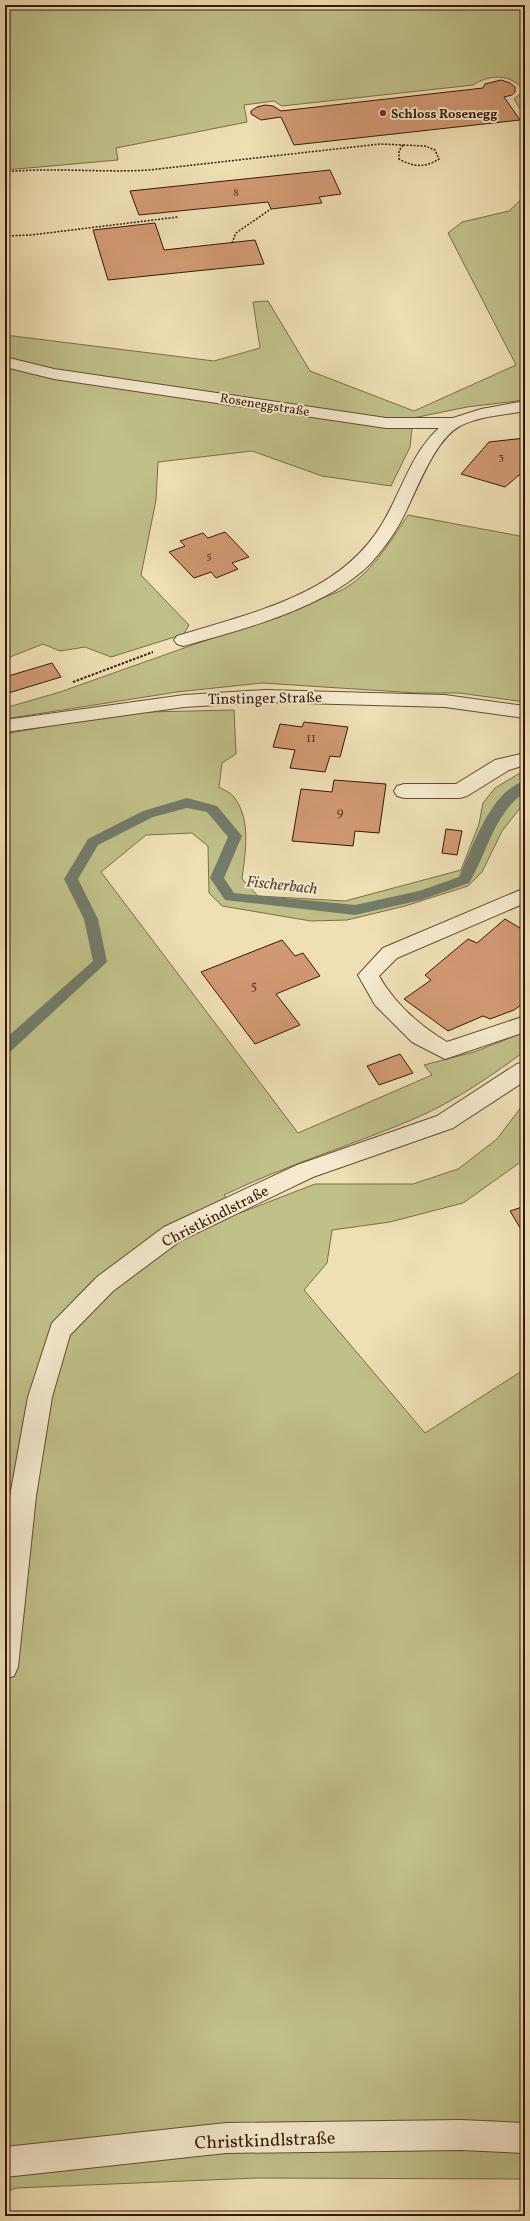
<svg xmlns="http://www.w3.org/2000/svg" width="530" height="2221" font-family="Vollkorn,serif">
  <rect width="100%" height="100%" fill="#efdfb5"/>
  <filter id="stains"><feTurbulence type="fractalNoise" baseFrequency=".005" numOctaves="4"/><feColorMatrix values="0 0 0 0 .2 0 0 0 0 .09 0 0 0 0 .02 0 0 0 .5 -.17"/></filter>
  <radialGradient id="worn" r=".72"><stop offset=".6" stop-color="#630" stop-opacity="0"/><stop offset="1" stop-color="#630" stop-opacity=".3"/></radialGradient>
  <g fill="#c0c089" stroke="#7c6c48">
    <path d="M5 5H525V117L514 99 524 91C511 73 490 74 473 85L282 106 274 101 244 105 247 122 116 148 118 160 5 170Z"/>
    <path d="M525 196V400L467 407 413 418 410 447 391 486 322 476 252 451 158 462 156 500 141 575 189 625 184 634 111 657 85 647 60 651 43 644 5 659V335L214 361 260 348 253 302 268 301 310 371 414 411 516 365 448 233 462 222 509 211Z"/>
    <path d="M408 515 525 537V702L459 693H417L262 683 177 692 5 719V708L60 692 311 603C320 599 330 595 340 591 371 575 389 543 408 515Z"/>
    <path d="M234 710 236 754 222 763 219 787C224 790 231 793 234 797 252 821 245 852 242 879L258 896 345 901 461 870 479 824 483 803 495 788 525 770V802L502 831 482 872 468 886 405 906 347 920 311 921 222 906 209 893 208 846 192 833 146 835 101 872 298 1133 432 1075 424 1065 474 1052 525 1032V1051C491 1076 455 1101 416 1118 353 1145 286 1165 224 1195L240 1213 315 1184H413L458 1169 497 1139 525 1102V1159L463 1203 390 1222 332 1230 327 1263 304 1290 425 1433 525 1369V2179L256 2178 16 2188 5 2192V734L61 724 147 712Z"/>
  </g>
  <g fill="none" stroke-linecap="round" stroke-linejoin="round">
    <path fill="#737b69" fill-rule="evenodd" d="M525 781V792C493 815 488 852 469 883L421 900 355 915 225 900 210 878 228 837 207 812 187 808 153 817 98 845 78 879 98 919 107 962 10 1052 5 1053V1039L93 961 84 919 64 879 88 839 143 811 187 798 217 806 242 836 224 878 234 893 355 905 419 891 459 877C472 848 491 790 525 781Z"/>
  </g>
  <g fill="#d19973" stroke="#381808">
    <path d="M501 80 510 83 515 87V92L512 95 504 97 520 120 294 145 281 117 261 120 251 114V111L257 107 265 105 273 106 281 111 483 88 485 84Z"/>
    <path d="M330 170 341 194 319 197 322 203 271 209 268 202 139 215 130 191Z"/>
    <path d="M155 223 164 250 255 240 264 264 108 280 93 230Z"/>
    <path d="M525 438V470L505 487 461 474 489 442Z"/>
    <path d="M225 532 249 557 232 563 238 569 216 578 211 572 194 578 169 552 185 546 180 541 203 533 208 538Z"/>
    <path d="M52 663 61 677 5 694V677Z"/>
    <path d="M304 722 348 727 340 757 330 756 325 772 290 768 295 750 273 747 280 724 302 727Z"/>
    <path d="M334 780 386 784 379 833 355 831 353 846 292 841 301 789 332 792Z"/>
    <path d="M446 829 462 831 457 855 442 853Z"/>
    <path d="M505 919 525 931V1002L514 1010 490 1019 483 1016 448 1031 404 999 431 980 425 975 468 939 477 943Z"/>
    <path d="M282 940 295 956 303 953 320 976 276 994 300 1025 255 1044 201 972Z"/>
    <path d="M400 1054 413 1073 379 1085 367 1066Z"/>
    <path d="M525 1206V1236L510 1211Z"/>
  </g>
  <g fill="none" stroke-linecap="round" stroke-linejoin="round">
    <defs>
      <g id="minor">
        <path d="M5 357 54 369 386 418H453L481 409 525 401V411C504 415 479 416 460 426 433 440 415 496 400 523 392 537 381 552 370 564 326 608 242 630 183 646L177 644 174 640 177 636C250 613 339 596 382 524 401 493 411 453 439 428H386L54 379 5 367Z"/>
        <path d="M265 690 445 695 525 706V718L445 707 265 702 184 707 5 732V720L184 695Z"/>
        <path d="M525 753V765L509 770 467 796 460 798H404L397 796 394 791 397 786 404 784H456L495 760Z"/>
        <path d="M525 888V903L397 958 379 976C395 1004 420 1026 447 1042L525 1016V1032L445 1059 412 1042 375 1005 358 975 383 948Z"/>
        <path d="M525 1062V1081L453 1128 313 1177 180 1241 113 1291 70 1335 52 1397 36 1496 18 1667 14 1676 5 1679V1546L10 1496 28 1397 52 1323 97 1277 164 1227 297 1165 437 1116 517 1064Z"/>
        <path d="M461 2120 525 2123V2153L461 2150 226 2153 5 2177V2147L226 2123Z"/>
      </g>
    </defs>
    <use href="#minor" stroke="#664a33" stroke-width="2"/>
    <g stroke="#381808" stroke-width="1.5" stroke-dasharray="2 1.5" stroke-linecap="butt">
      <path d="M403 145 425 146 435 150 439 159C425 168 413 167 399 159V151Z"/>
      <path d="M5 172C53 167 101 173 149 170L380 144 403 145"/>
      <path d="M5 236 31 235 178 217"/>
      <path d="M232 243 236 233 271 209"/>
    </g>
    <path stroke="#381808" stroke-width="2" stroke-dasharray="2.5 1.5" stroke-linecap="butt" d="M73 682 153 652"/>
    <use href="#minor" fill="#f5eacf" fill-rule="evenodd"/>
  </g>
  <circle fill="#8f2418" stroke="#f5eacf" stroke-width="1.5" cx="383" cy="113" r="4"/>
  <g text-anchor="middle" stroke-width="4" stroke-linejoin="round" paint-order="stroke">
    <g font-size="11" fill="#5e3823">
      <text x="236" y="196">8</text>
      <text x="501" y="460">3</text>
      <text x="209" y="559">5</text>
    </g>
    <g font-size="13" font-weight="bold" fill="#381808" stroke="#f5eacf" text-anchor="start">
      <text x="391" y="118">Schloss Rosenegg</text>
    </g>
    <g font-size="13" fill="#381808" stroke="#f5eacf">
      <text transform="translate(265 404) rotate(9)" y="5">Roseneggstraße</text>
    </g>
    <g font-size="13" fill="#5e3823">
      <text x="311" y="742">11</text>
      <text x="340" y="816">9</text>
      <text x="254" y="990">5</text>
    </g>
    <g font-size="15" fill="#381808" stroke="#f5eacf">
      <text transform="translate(265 698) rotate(-1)" y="5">Tinstinger Straße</text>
      <text transform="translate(215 1216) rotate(-27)" y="5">Christkindlstraße</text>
    </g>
    <g font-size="16" font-style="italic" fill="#554a39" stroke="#f5eacf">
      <text transform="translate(282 884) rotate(6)" y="6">Fischerbach</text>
    </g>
    <g font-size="18" fill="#381808" stroke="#f5eacf">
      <text transform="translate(265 2140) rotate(-2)" y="6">Christkindlstraße</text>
    </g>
  </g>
  <rect width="530" height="2221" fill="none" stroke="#efdfb5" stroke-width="20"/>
  <rect x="6" y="6" width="518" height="2209" fill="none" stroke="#381808" stroke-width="2"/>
  <rect x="10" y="10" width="510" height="2201" fill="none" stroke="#381808"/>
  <rect width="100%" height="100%" filter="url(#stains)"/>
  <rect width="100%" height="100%" fill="url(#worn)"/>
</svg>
